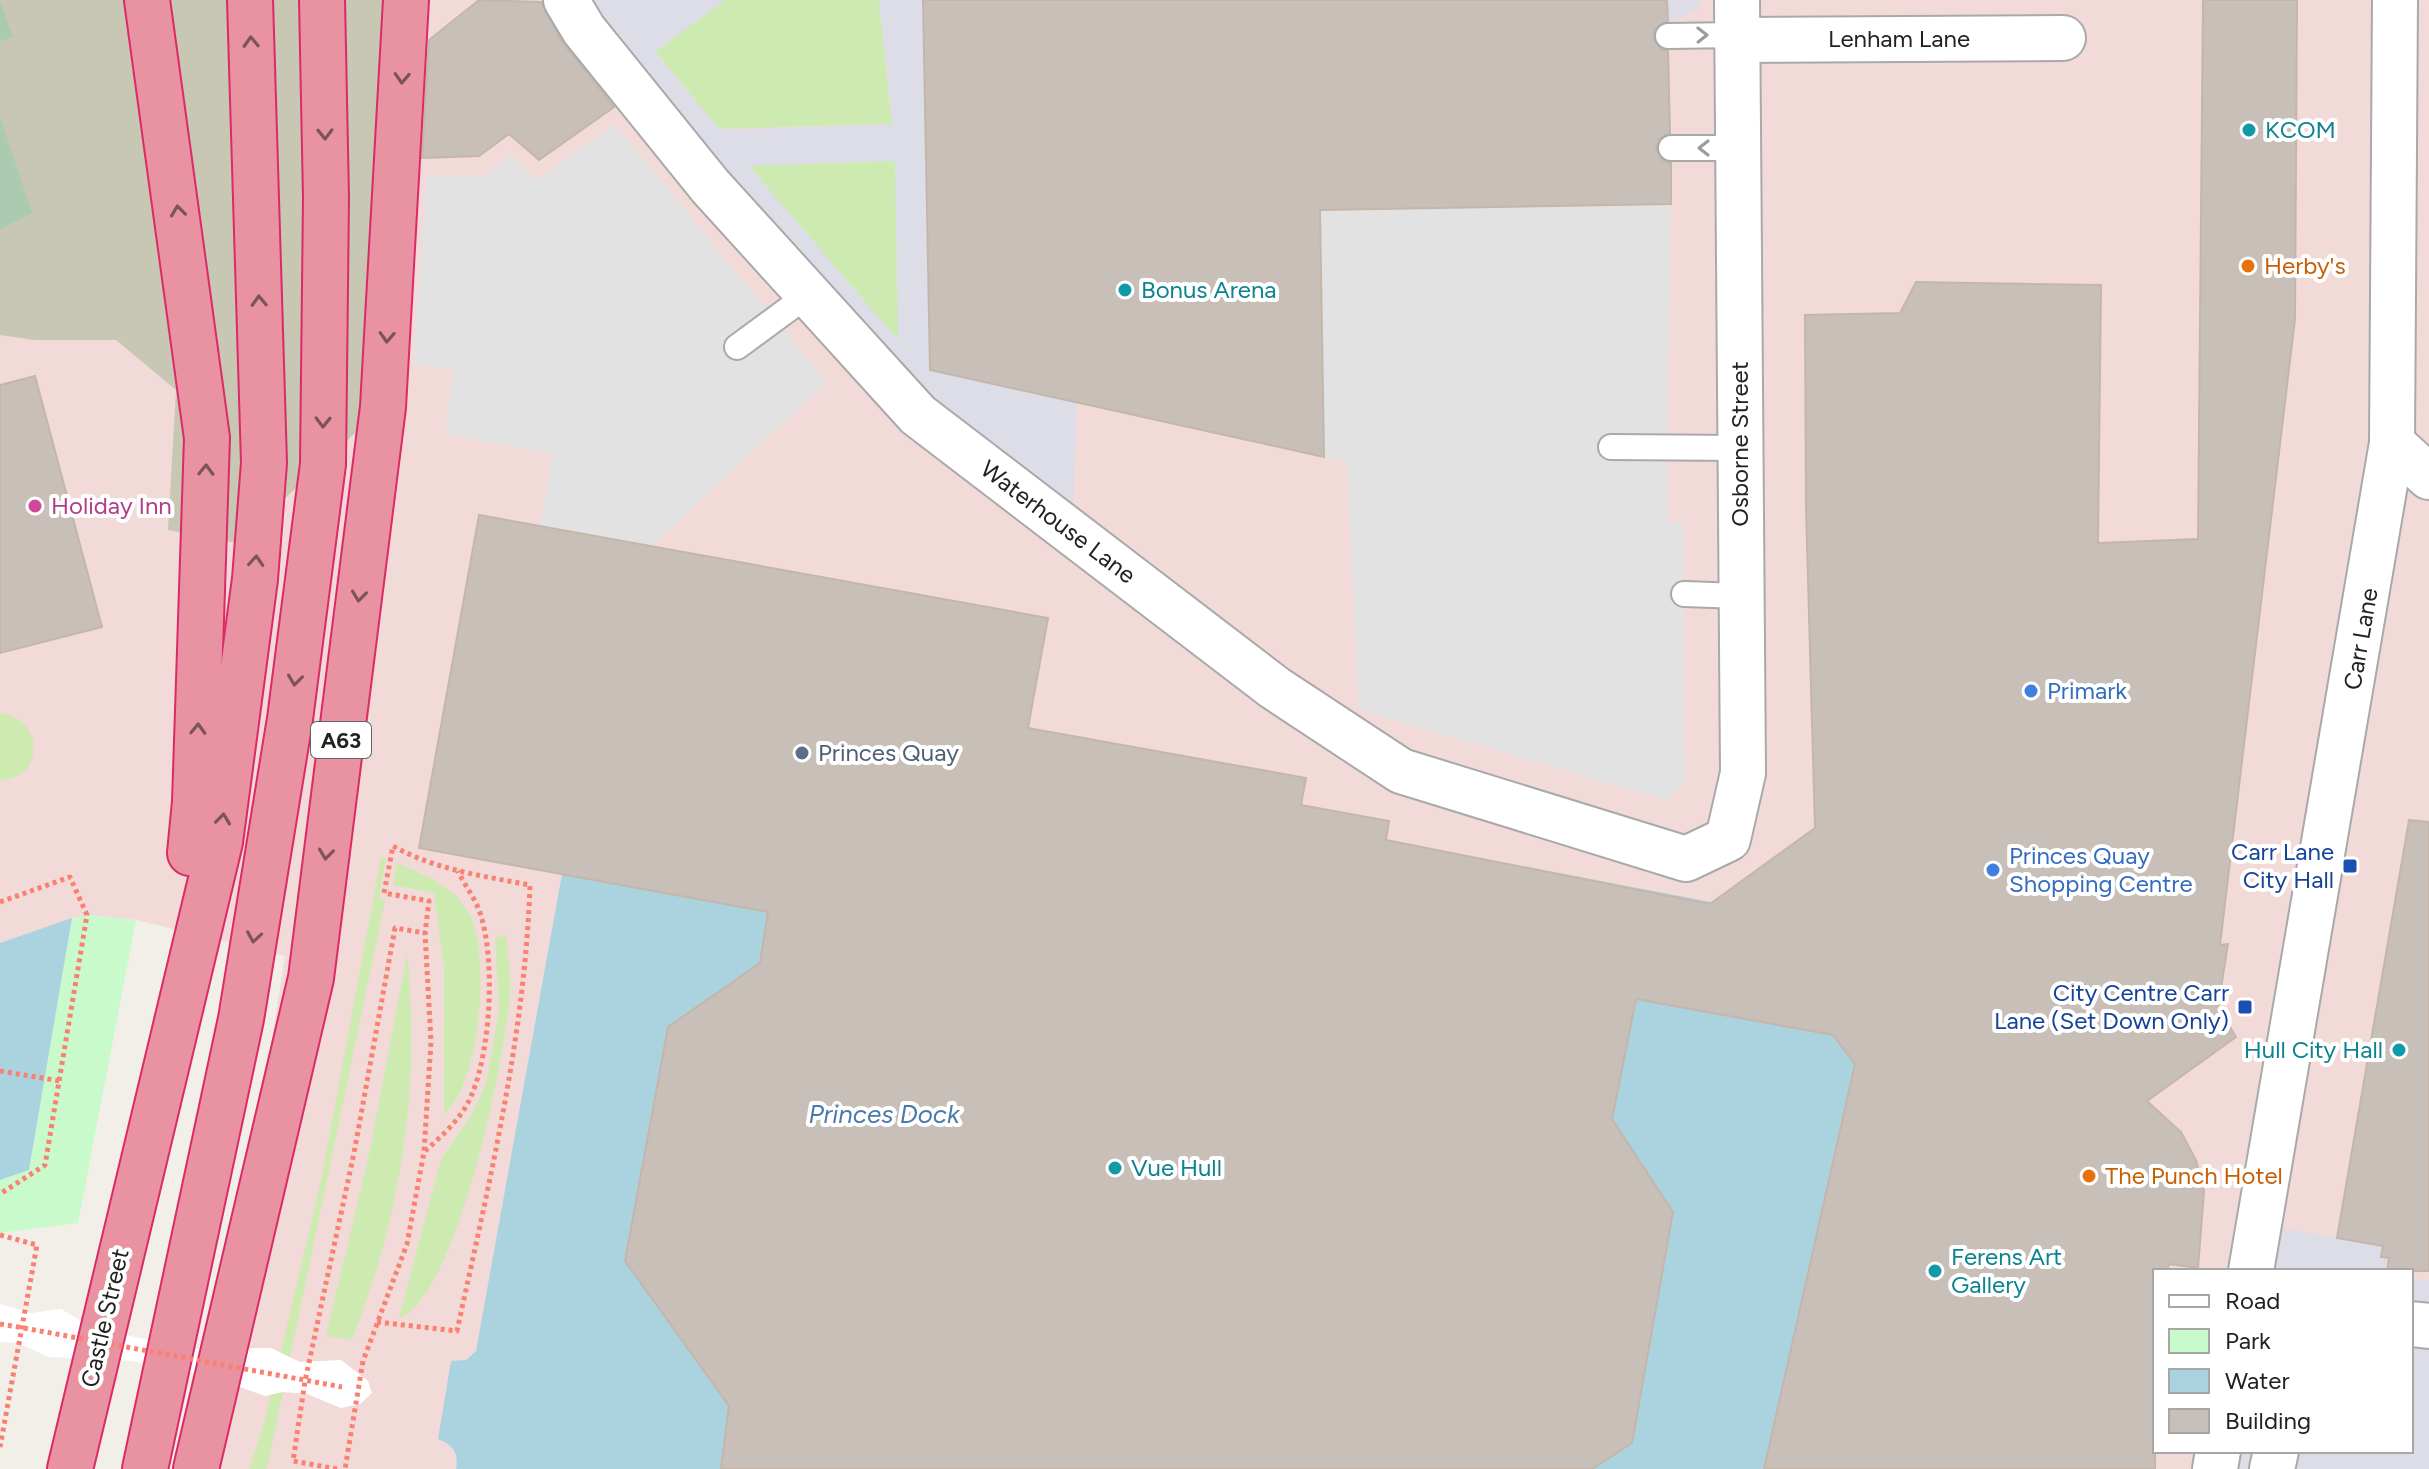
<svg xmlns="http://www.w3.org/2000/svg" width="2429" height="1469" font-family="Figtree,sans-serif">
  <rect width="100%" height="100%" fill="#f2efe9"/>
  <path fill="#f2dad9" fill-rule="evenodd" d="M0 0H2429V1469H204L285 956 136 920 87 915 0 943ZM2155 1271H2411V1451H2155Z"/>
  <path fill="#c7c7b4" d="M0 0H427L383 407 237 543 168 530 176 390 116 340H34L0 335Z"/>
  <g fill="#cdebb0">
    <path d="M725 0H879L892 124 719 129 655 51Z"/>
    <path d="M895 160 899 342 748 165Z"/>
    <path d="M0 713C44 718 46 779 0 780Z"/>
    <path d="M381 857 386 858 379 898 385 901 267 1469H249L264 1423 320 1185Z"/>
    <path d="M397 863C424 875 457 887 471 917 490 958 480 1085 444 1114V968L434 893 393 885Z"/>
    <path d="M506 935C508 953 511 972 510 990 507 1051 458 1297 399 1318L441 1159 471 1116 486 1083 499 1010 495 938Z"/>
    <path d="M407 954C421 1088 401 1215 352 1340L326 1336 370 1150Z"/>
  </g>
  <g fill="#aacbaf">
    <path d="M0 0 13 37 0 41Z"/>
    <path d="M0 117 32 213 0 229Z"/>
  </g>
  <path fill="#c8facc" d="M87 915 136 920 78 1223 0 1233V1180L29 1170 72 918Z"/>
  <g fill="#e2e2e2">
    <path d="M614 124 827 382 652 546 540 526 553 454 446 434 453 370 413 364 427 175 485 176 510 154 538 180Z"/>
    <path d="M1671 204 1667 461 1668 522 1683 523 1685 783 1666 800 1359 710 1347 462 1324 457 1320 210Z"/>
  </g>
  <g fill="#dddde8" fill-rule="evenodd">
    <path d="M589 0H725L655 52 719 129 727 130 892 124 879 0H923L930 370 1077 403 1073 513 903 383 766 225ZM895 161 898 340 749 166Z"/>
    <path d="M1667 0H1699V8L1668 24Z"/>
    <path d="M2280 1228 2383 1246 2381 1257 2389 1258 2387 1271H2273Z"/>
    <path d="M2411 1277 2429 1281V1469H2238L2241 1451H2411Z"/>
  </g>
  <g fill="#aad3df">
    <path d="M1386 840 1884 935 1764 1469H456C459 1453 453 1445 438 1439L451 1361 466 1360 476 1351 562 874Z"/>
    <path d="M72 918 29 1170 0 1180V943Z"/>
  </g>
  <path fill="#fff" d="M0 1304 31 1313 61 1309 78 1319 116 1333 193 1349 271 1348 300 1362 341 1360 368 1381 372 1393 360 1404 341 1408 307 1394 283 1392 265 1396 209 1376 132 1361 49 1357 18 1343 0 1342Z"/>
  <g fill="#c7bfb8" stroke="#c4b6ab" stroke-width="2">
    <path d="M479 0 541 2 563 43 614 107 539 160 509 134 479 156 422 158 429 40Z"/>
    <path d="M923 0H1667L1668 21 1655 28 1653 37 1660 49 1668 51 1670 133 1658 140 1656 149 1663 161 1671 163V204L1320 210 1324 457 930 370Z"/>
    <path d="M2203 0H2297L2295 319 2220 945 2228 944 2218 1007 2236 1037 2147 1101 2181 1132 2196 1160 2204 1191 2198 1268 2169 1264 2167 1271H2155V1469H1764L1855 1064 1833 1035 1636 999 1612 1119 1673 1212 1632 1443 1592 1469H721L729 1406 625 1261 668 1027 760 963 768 912 419 848 479 515 1048 618 1028 728 1306 778 1301 805 1389 821 1386 840 1710 904 1815 828 1806 508 1805 315 1900 313 1916 282 2101 285 2098 543 2198 539Z"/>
    <path d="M35 376 102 627 0 653V385Z"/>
    <path d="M2409 820 2429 822V1271H2387L2389 1258 2381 1257 2383 1246 2337 1238Z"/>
  </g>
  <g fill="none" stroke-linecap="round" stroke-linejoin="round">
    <defs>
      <g id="lane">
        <path d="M1668 36 1737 35"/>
        <path d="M1671 148H1737"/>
        <path d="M737 347 809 294"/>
        <path d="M1611 447 1740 448"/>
        <path d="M1684 594 1741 596"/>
      </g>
      <g id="street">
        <path d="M566 0 584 30 710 186 918 415 1275 688 1401 771 1686 859 1728 839 1743 773 1737 0"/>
        <path d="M1736 40 2063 38"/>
        <path d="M2392 443 2429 477"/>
        <path d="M2251 1271 2392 443 2395 0"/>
        <path d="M2411 1324 2429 1326"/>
        <path d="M2215 1469 2218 1451"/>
        <path d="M2272 1469 2276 1451"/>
      </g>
      <g id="highway">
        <path d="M147 0 207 438 195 802 190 853"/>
        <path d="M70 1469 220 842 255 579 264 463 250 0"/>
        <path d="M145 1469 241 1019 290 719 323 464 326 198 322 0"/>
        <path d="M196 1469 311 978 383 407 406 0"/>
      </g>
    </defs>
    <use href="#lane" stroke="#a9a9a9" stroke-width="28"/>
    <use href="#street" stroke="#a9a9a9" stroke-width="48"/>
    <use href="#highway" stroke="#dc2a67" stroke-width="48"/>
    <g stroke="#fa8072" stroke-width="5" stroke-dasharray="4 4" stroke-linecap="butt">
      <path d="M0 902 70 877 87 915 45 1165 0 1194"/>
      <path d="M0 1071 60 1081"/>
      <path d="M425 1151C443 1135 463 1117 472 1094 491 1048 496 956 479 910 474 897 464 884 458 871"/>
      <path d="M0 1235 37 1245 0 1447"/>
      <path d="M377 1322 457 1331C489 1183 525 1036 530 885 483 876 436 870 393 846L384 893 429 901 425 933"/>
      <path d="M0 1324 24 1328"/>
      <path d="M337 1469 293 1461 305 1381 354 1153 395 928 425 933 431 1042 424 1152 407 1244 363 1361 345 1469"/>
    </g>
    <use href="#lane" stroke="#fff" stroke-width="24"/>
    <use href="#street" stroke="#fff" stroke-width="44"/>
    <use href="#highway" stroke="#e892a2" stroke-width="44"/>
    <path stroke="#fa8072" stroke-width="5" stroke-dasharray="4 4" stroke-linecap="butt" d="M24 1328 342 1387"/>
  </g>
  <defs><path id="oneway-chevron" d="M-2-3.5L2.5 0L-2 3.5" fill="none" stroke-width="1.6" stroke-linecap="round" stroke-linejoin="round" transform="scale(2)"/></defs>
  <g stroke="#9c9c9c">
    <use href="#oneway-chevron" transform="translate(1702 35) rotate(-1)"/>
    <use href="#oneway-chevron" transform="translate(1704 148) rotate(180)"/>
  </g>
  <g stroke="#7b545c">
    <use href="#oneway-chevron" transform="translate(251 42) rotate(-92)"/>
    <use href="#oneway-chevron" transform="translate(402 78) rotate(93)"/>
    <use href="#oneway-chevron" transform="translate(325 134) rotate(89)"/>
    <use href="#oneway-chevron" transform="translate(178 211) rotate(-97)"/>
    <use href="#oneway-chevron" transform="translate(259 301) rotate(-92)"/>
    <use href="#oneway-chevron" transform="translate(387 337) rotate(93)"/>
    <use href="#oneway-chevron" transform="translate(323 422) rotate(91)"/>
    <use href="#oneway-chevron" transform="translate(206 470) rotate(-88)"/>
    <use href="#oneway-chevron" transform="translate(256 561) rotate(-86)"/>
    <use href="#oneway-chevron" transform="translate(359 596) rotate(97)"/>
    <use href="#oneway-chevron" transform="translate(295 680) rotate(97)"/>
    <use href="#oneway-chevron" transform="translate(198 729) rotate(-88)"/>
    <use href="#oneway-chevron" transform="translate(223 819) rotate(-83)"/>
    <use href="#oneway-chevron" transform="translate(326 854) rotate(97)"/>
    <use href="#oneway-chevron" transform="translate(254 937) rotate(99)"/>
  </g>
  <g fill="#0f9aa8" stroke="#fff" stroke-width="3">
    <circle cx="2249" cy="130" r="8"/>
    <circle cx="1125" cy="290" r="8"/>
    <circle cx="2399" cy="1050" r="8"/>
    <circle cx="1115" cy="1168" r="8"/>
    <circle cx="1935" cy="1271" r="8"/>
  </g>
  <g fill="#e8710a" stroke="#fff" stroke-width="3">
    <circle cx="2248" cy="266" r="8"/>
    <circle cx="2089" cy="1176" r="8"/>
  </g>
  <circle fill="#d1479c" stroke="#fff" stroke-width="3" cx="35" cy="506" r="8"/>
  <g fill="#3f7fe0" stroke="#fff" stroke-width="3">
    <circle cx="2031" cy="691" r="8"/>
    <circle cx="1993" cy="870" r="8"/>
  </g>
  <circle fill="#5c6f8a" stroke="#fff" stroke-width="3" cx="802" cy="753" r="8"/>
  <g fill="#1a4fb4" stroke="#fff" stroke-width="3">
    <rect x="2342" y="858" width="16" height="16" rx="4"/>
    <rect x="2237" y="999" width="16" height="16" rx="4"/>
  </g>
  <g text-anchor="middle" stroke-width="8" stroke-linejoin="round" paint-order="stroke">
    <rect fill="#fff" stroke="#646464" stroke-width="2" x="311" y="722" width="60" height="36" rx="6"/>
    <g font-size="22" font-weight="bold" fill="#222">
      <text x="341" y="748">A63</text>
    </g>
    <g font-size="24" fill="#222" stroke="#fff">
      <text x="1899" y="47">Lenham Lane</text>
      <text transform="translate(1740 444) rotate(-90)" y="8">Osborne Street</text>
      <text transform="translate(1058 522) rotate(37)" y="8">Waterhouse Lane</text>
      <text transform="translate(2361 639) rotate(-80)" y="8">Carr Lane</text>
      <text transform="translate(105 1318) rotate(-77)" y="8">Castle Street</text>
    </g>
    <g font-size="24" fill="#0d838f" stroke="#fff" text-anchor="start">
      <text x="2265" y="138">KCOM</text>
      <text x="1141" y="298">Bonus Arena</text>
      <text x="2383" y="1058" text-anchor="end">Hull City Hall</text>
      <text x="1131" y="1176">Vue Hull</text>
      <text x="1951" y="1265">Ferens Art<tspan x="1951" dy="28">Gallery</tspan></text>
    </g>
    <g font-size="24" fill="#c56008" stroke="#fff" text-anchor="start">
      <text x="2264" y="274">Herby's</text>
      <text x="2105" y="1184">The Punch Hotel</text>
    </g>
    <g font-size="24" fill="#b23c85" stroke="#fff" text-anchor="start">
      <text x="51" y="514">Holiday Inn</text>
    </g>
    <g font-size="24" fill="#366cbe" stroke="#fff" text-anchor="start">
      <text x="2047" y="699">Primark</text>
      <text x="2009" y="864">Princes Quay<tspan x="2009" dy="28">Shopping Centre</tspan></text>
    </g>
    <g font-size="24" fill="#4e5e75" stroke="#fff" text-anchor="start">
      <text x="818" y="761">Princes Quay</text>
    </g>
    <g font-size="24" fill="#164399" stroke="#fff" text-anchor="end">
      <text x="2334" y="860">Carr Lane<tspan x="2334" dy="28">City Hall</tspan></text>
      <text x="2229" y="1001">City Centre Carr<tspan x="2229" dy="28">Lane (Set Down Only)</tspan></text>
    </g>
    <g font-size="26" font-style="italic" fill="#4a7aab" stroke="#fff">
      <text x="884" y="1123">Princes Dock</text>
    </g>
  </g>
  <rect x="2153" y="1269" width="260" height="184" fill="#ffffff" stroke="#a7a7a7" stroke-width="2"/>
  <rect x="2169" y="1295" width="40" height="12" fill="#ffffff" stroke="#a7a7a7" stroke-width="2"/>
  <text x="2225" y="1309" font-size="24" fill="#222222">Road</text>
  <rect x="2169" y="1329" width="40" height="24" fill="#c8facc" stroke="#a7a7a7" stroke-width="2"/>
  <text x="2225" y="1349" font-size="24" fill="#222222">Park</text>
  <rect x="2169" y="1369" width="40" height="24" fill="#aad3df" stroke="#a7a7a7" stroke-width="2"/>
  <text x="2225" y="1389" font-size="24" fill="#222222">Water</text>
  <rect x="2169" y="1409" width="40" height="24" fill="#c7bfb8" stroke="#a7a7a7" stroke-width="2"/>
  <text x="2225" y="1429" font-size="24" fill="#222222">Building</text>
</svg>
